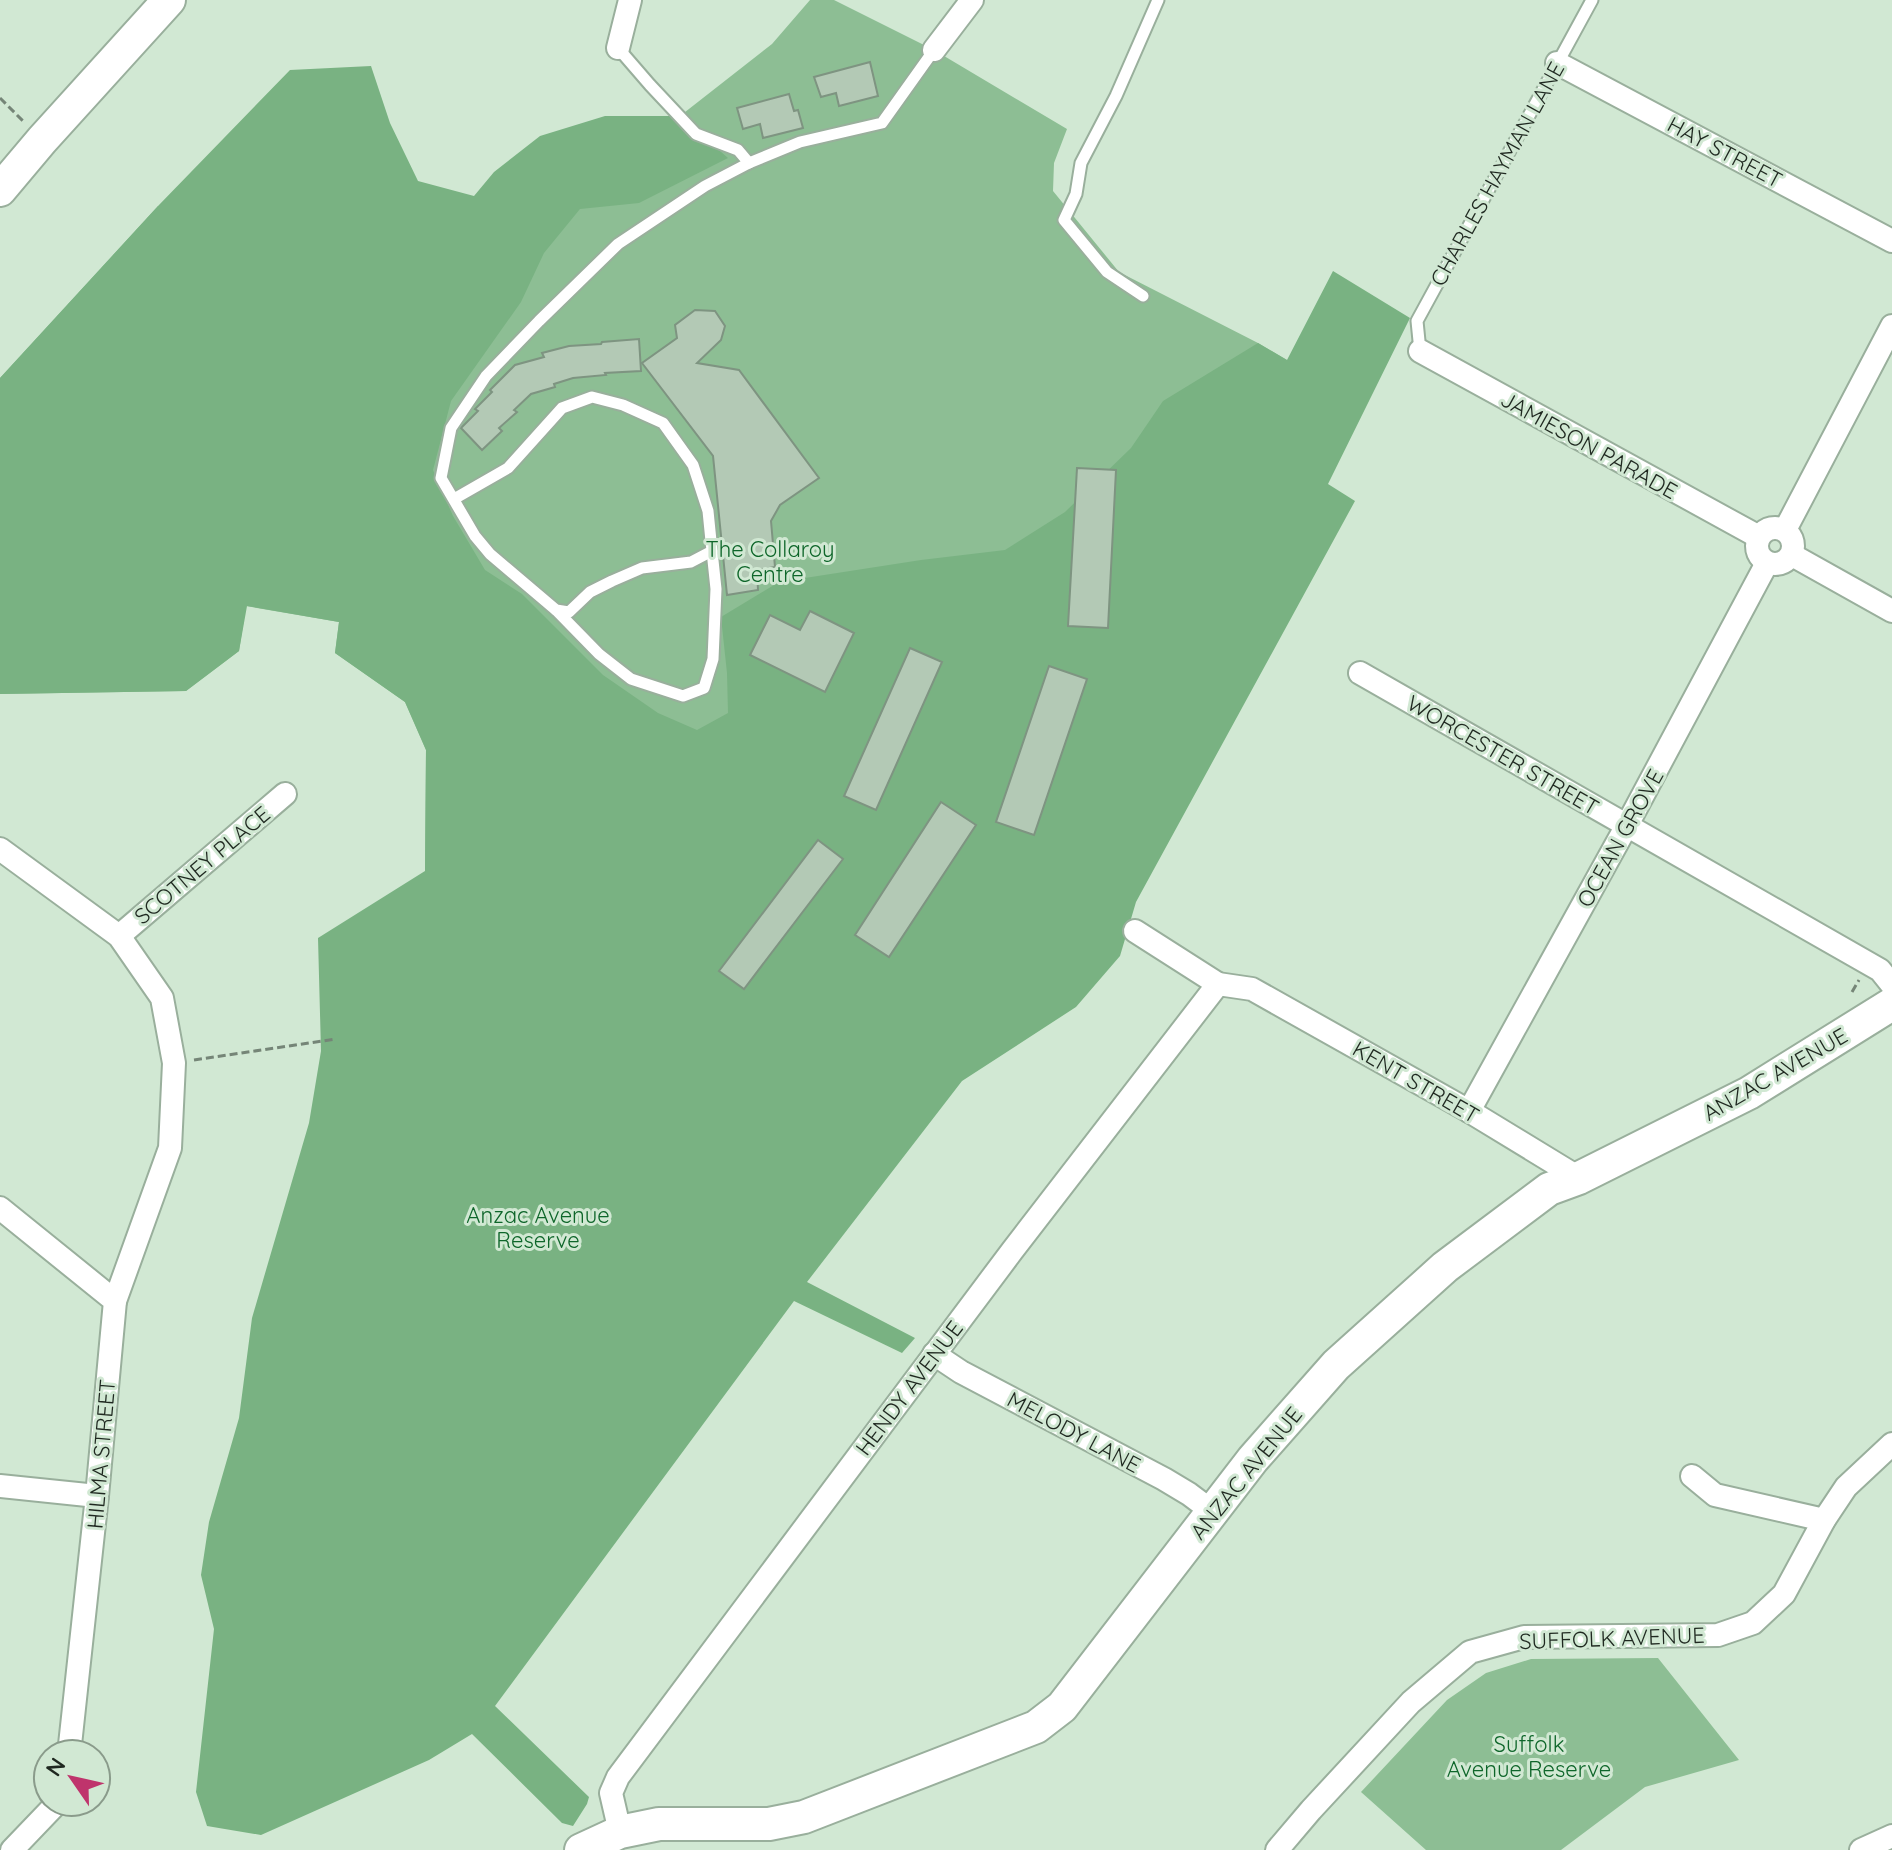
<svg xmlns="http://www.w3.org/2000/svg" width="1892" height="1850" font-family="Quicksand,sans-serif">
  <rect width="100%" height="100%" fill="#d1e8d3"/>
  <g fill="#8dbe94">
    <path d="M810 0H834L934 50 1067 129 1054 163 1053 191 1119 272 1258 343 1287 360 1233 484 425 871 426 750 405 702 335 653 339 622 246 606 239 651 186 691 0 694V378L158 206 456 323 680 116 772 44Z"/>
    <path d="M1658 1658 1739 1760 1645 1787 1561 1850H1426L1361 1792 1447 1700 1486 1673 1531 1659Z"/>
  </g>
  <path fill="#79b282" d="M371 66 390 123 418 181 474 196 494 172 540 136 605 116H680L728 158 639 203 580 209 544 253 521 302 451 401 433 470 453 516 485 570 522 594 603 675 658 713 697 730 728 713 727 673 721 617 779 582 921 560 1005 550 1065 512 1131 448 1163 401 1258 343 1287 360 1333 271 1410 318 1328 484 1355 501 1136 902 1120 956 1076 1007 962 1081 807 1282 915 1338 902 1353 794 1301 495 1706 589 1797 587 1804 573 1826 562 1823 472 1734 429 1760 261 1835 207 1826 196 1792 214 1629 201 1575 209 1522 239 1418 252 1318 309 1123 321 1051 318 938 425 871 426 750 405 702 335 653 339 622 247 606 239 651 186 691 0 694V378L158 206 290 70Z"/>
  <g fill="#b3c9b5" stroke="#7e9481" stroke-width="2">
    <path d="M870 62 878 96 839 106 836 93 821 97 814 77Z"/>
    <path d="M789 94 794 111 798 110 803 128 763 138 760 124 743 129 737 108Z"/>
    <path d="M695 310 715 311 725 326 721 340 697 363 739 370 819 478 780 505 771 521 775 567 757 570 758 590 727 595 713 456 642 363 677 338 675 325Z"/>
    <path d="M639 339 641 371 605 373 606 375 573 378 554 384 555 387 531 394 514 410 517 412 499 428 502 431 482 450 461 428 478 411 475 409 492 392 490 390 515 365 544 357 542 353 569 346 601 344 602 342Z"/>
    <path d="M1077 468 1116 470 1108 628 1068 626Z"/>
    <path d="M810 611 854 633 825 692 750 655 770 615 800 630Z"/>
    <path d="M910 648 942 662 876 810 844 796Z"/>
    <path d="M1049 666 1087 679 1034 835 996 822Z"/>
    <path d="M941 802 976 825 889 957 855 935Z"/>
    <path d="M818 840 843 859 744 989 719 971Z"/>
  </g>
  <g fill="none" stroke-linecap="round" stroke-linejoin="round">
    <defs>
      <g id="lane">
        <path d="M618 48 650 85 696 134 738 150 749 163"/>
        <path d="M1143 296 1107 272 1064 220 1076 194 1081 163 1116 96 1158 0"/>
        <path d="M1420 351 1417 321 1592 0"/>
        <path d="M454 499 508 468 562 408 592 397 623 405 663 423 693 465 708 511 712 551 691 562 642 568 612 581 590 592 569 612 556 610 490 554 475 536 441 478 451 428 486 376 539 321 618 244 705 186 749 163 800 142 882 123 934 50"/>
        <path d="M556 610 599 654 631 679 683 696 704 688 713 659 716 589 712 551"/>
      </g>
      <g id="street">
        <path d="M618 48 630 0"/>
        <path d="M934 50 972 0"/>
        <path d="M1557 63 1892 241"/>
        <path d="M1420 351 1759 537"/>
        <circle cx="1775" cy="546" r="18"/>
        <path d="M1785 530 1892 326"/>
        <path d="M1792 555 1892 611"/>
        <path d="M1360 673 1880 970 1892 985"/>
        <path d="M0 849 119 936 162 998 174 1063 170 1148 115 1301"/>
        <path d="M1135 931 1218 984"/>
        <path d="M119 936 285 794"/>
        <path d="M1469 1111 1627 825 1767 563"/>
        <path d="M0 1208 115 1301 97 1496 69 1754"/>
        <path d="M934 1354 961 1372 1164 1479 1189 1494 1213 1512"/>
        <path d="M1692 1476 1715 1495 1824 1520"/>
        <path d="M0 1486 97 1496"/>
        <path d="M620 1832 611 1793 618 1777 1012 1251 1218 984 1252 989 1469 1111 1579 1178"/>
        <path d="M12 1850 58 1802"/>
        <path d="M1277 1850 1311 1810 1411 1702 1470 1652 1524 1637 1718 1635 1753 1623 1784 1594 1824 1520 1846 1487 1892 1444"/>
        <path d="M1861 1850 1892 1836"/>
      </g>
      <g id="secondary">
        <path d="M0 190 42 140 169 0"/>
        <path d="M581 1850 620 1832 659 1824H769L804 1817 1036 1727 1062 1707 1253 1459 1336 1365 1445 1267 1549 1189 1579 1178 1749 1093 1892 1004"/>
      </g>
    </defs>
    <use href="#lane" stroke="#99af9c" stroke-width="15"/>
    <use href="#street" stroke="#99af9c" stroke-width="26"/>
    <use href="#secondary" stroke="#99af9c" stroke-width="36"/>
    <g stroke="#758577" stroke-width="3" stroke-dasharray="8 4" stroke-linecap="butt">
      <path d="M0 98 25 123"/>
      <path d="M1852 992 1859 980"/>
      <path d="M194 1060 336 1039"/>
    </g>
    <use href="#lane" stroke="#fff" stroke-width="11"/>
    <use href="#street" stroke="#fff" stroke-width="22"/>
    <use href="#secondary" stroke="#fff" stroke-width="32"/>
  </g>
  <g text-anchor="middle" stroke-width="6" stroke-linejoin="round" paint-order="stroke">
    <g font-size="22" fill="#1f2820" stroke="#d1e8d3">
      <text transform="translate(1725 152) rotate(28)" y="8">HAY STREET</text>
      <text transform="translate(1497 174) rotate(-61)" y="8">CHARLES HAYMAN LANE</text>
      <text transform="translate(1589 445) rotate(29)" y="8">JAMIESON PARADE</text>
      <text transform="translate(1503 755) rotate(30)" y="8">WORCESTER STREET</text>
      <text transform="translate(1620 838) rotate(-61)" y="8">OCEAN GROVE</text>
      <text transform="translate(202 865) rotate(-40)" y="8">SCOTNEY PLACE</text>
      <text transform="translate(1775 1074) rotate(-30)" y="8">ANZAC AVENUE</text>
      <text transform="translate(1416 1082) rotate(30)" y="8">KENT STREET</text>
      <text transform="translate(909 1388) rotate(-53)" y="8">HENDY AVENUE</text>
      <text transform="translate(1074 1432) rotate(28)" y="8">MELODY LANE</text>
      <text transform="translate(101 1454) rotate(-85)" y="8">HILMA STREET</text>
      <text transform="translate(1246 1473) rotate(-51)" y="8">ANZAC AVENUE</text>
      <text transform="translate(1612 1638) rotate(-2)" y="8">SUFFOLK AVENUE</text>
    </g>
    <g font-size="22" fill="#0e662a" stroke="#d1e8d3">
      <text x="770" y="557">The Collaroy<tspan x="770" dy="25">Centre</tspan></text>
      <text x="538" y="1223">Anzac Avenue<tspan x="538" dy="25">Reserve</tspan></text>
      <text x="1529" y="1752">Suffolk<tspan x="1529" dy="25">Avenue Reserve</tspan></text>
    </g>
  </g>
  <g transform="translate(72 1778) rotate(304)"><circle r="38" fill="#d1e8d3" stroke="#8a9b8b" stroke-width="2"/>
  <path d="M0-6L14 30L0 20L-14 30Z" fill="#bf346c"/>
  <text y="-12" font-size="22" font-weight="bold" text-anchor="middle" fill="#1f2820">N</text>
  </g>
</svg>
